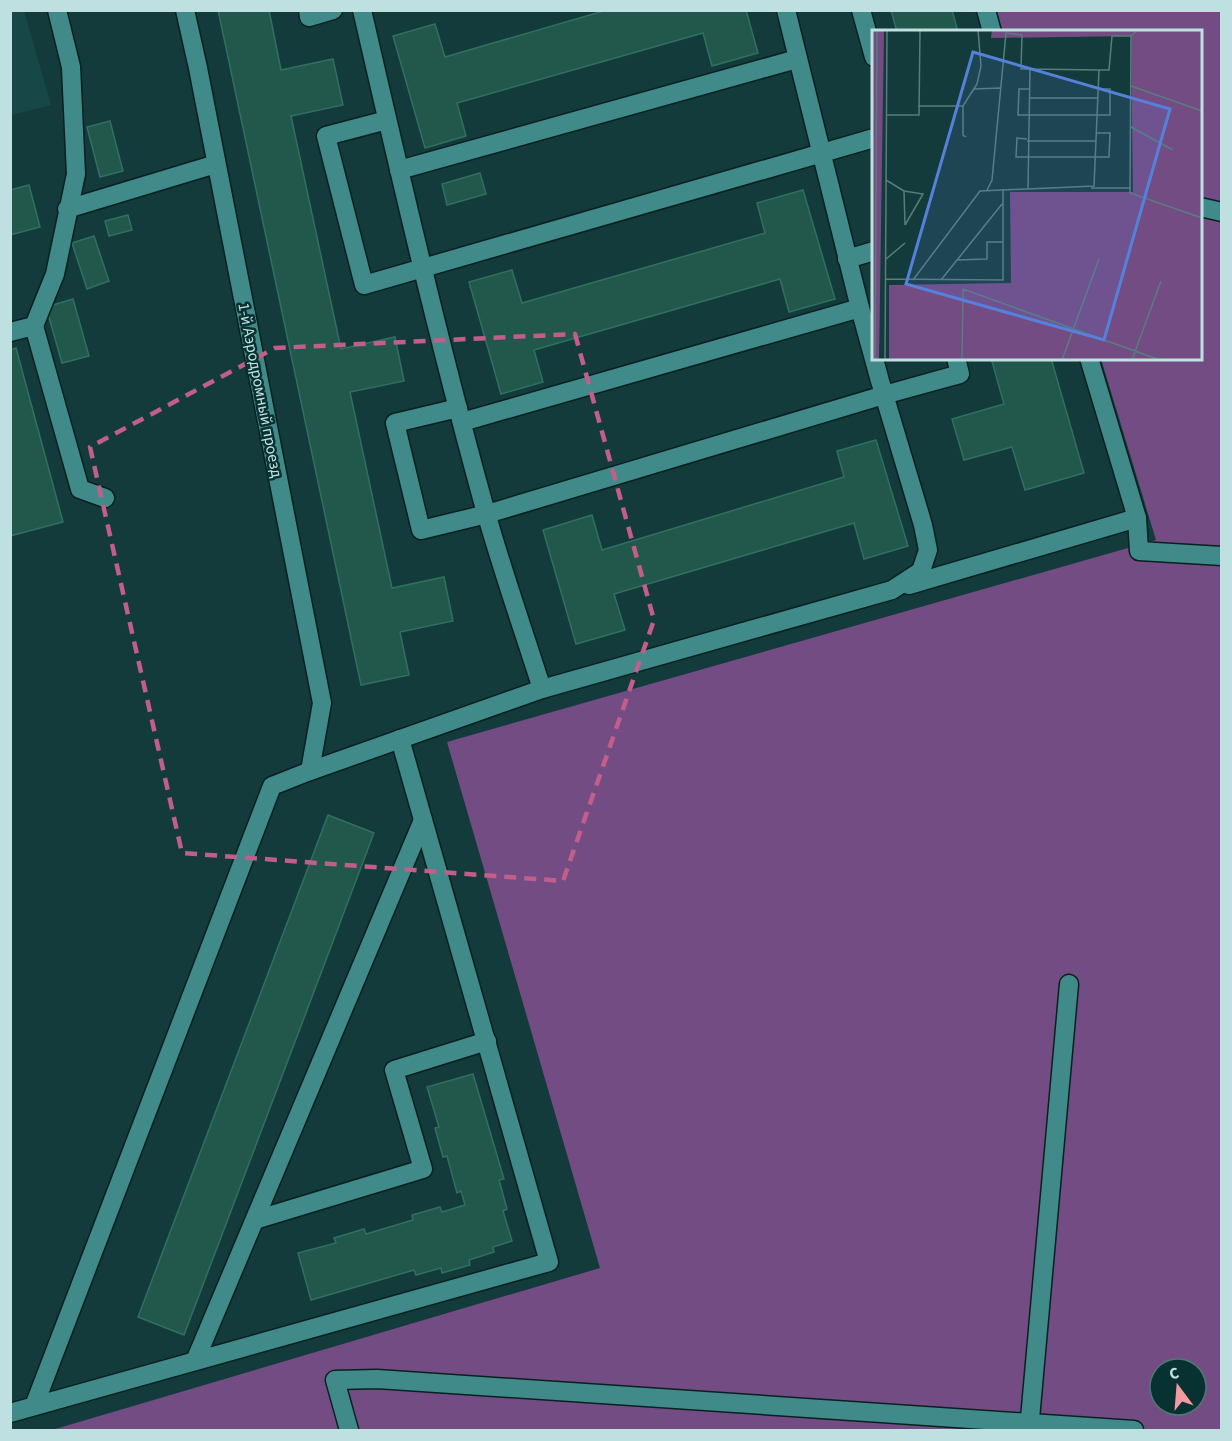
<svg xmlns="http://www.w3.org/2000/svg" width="1232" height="1441" font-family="'Source Sans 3',sans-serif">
  <rect width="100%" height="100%" fill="#143b3b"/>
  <path fill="#184747" d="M11 10 24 11 51 105 11 115Z"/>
  <path fill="#744c84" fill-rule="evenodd" d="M994 11H1221V1430H52L600 1268 447 742 1156 540 1101 359 1200 358V32L1000 31ZM1160 1369H1196V1405H1160Z"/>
  <g fill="#22584b" stroke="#2e7162" stroke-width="1.5">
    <path d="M218 10H269L281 70 333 59 343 105 291 116 341 349 395 337 404 381 350 392 392 588 444 577 453 621 400 632 409 675 361 685Z"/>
    <path d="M607 10H746L758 53 712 66 703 33 457 103 466 136 425 148 393 36 435 24 445 57Z"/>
    <path d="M891 10H952L958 32H897Z"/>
    <path d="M110 121 123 171 100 177 87 127Z"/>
    <path d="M480 173 486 194 447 205 442 184Z"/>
    <path d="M29 185 40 227 10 235V190Z"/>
    <path d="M803 190 835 299 789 312 780 279 534 350 543 382 501 394 469 282 512 270 522 303 765 233 757 203Z"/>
    <path d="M128 215 132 230 109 236 105 221Z"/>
    <path d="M94 236 109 281 87 289 72 243Z"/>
    <path d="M73 299 89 356 62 363 46 307Z"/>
    <path d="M16 348 63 522 10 536V350Z"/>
    <path d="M991 358H1051L1084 473 1025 490 1012 447 964 460 952 419 1004 404Z"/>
    <path d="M876 440 908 546 864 559 854 523 614 594 625 630 576 644 543 530 592 515 602 550 844 477 837 451Z"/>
    <path d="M328 815 374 833 184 1335 138 1317Z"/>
    <path d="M473 1074 504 1179 499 1180 507 1209 503 1211 512 1241 493 1247 494 1252 469 1260 470 1265 442 1273 441 1268 416 1275 414 1270 311 1300 298 1253 336 1243 334 1238 364 1229 366 1234 413 1220 412 1215 440 1207 442 1212 465 1205 461 1191 457 1193 447 1156 443 1157 435 1128 439 1127 427 1087Z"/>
  </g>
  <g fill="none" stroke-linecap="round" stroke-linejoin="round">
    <defs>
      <g id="minor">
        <path d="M185 10 198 68 322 703 310 771"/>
        <path d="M308 10 309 17 333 10"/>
        <path d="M362 10C400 175 438 339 483 502 500 564 522 626 542 689"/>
        <path d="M861 10 874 57"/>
        <path d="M986 10 992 32"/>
        <path d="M387 120 326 136 364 285 874 138"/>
        <path d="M399 170 797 59"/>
        <path d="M1200 207 1222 212"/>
        <path d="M67 209 216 164"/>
        <path d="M847 259 874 251"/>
        <path d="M34 326 55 274 76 174 71 67 57 10"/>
        <path d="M10 332 34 326 80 489 105 498"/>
        <path d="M1089 358 1137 518 1139 551 1222 556"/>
        <path d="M458 408 395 423 421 530 487 514 884 395 960 374 956 358"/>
        <path d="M462 422 860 308"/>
        <path d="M909 585 1137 518"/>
        <path d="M255 1220 423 1169 394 1070 487 1041"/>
        <path d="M195 1361 423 820"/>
        <path d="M34 1406 272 786 310 771 542 689 892 590 921 571 928 550 923 525 880 381 860 308 786 10"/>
        <path d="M10 1413 549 1262 400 739"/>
        <path d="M349 1430 335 1380 377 1379 1134 1430"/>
        <path d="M1029 1430 1069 984"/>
      </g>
    </defs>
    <use href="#minor" stroke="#092020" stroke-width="21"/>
    <use href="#minor" stroke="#418a8a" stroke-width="18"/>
  </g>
  <path fill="none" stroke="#c15e8a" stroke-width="4.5" stroke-dasharray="12 8" stroke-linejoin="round" d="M575 334 654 620 563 881 182 853 90 447 275 348Z"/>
  <g text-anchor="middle" stroke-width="5" stroke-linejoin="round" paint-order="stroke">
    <g font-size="16" fill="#bee0e0" stroke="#083131">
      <text transform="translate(261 390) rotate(79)" y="6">1-й Аэродромный проезд</text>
    </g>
  </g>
  <g transform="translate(872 30)">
    <rect width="330" height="330" fill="#143b3b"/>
    <path d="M1 0H12L7 330 0 328ZM120 0H330V330H17V255L139 253 138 162H261L259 6 119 8Z" fill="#744c84"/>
    <path fill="none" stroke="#587d7d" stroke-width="1.5" d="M266 0 259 6 258 163 330 188M259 56 330 81M102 59 128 58M157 59H147L146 85H238V59H226M157 68H226M46 76H91V105L94 107M91 76 105 54 109 36 106 0M14 85H47L48 0M259 97 301 120M155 109 145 108 144 127H237L238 103H225M155 111H224M14 150 32 161 33 195M156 158 158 39 227 40M219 158H259M115 160 120 150 134 3 150 5 149 39H158M32 161 51 164 33 195M14 229 33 213M85 230 115 229V212H131M14 249 131 250V159M41 250 108 161 222 156 227 40H237L240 6H259M69 250 130 174M3 330 5 0M13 330 15 0M90 330 91 259 288 330M190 330 227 229M260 330 289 251"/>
    <path fill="#5581db" fill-opacity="0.15" stroke="#5581db" stroke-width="3" d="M101 22 298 79 232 310 34 254Z"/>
    <rect width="330" height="330" fill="none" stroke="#bee0e0" stroke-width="3"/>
  </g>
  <rect width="1232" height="1441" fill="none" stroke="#bee0e0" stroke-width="24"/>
  <g transform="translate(1178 1387) rotate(344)"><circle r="28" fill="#083131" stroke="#517777" stroke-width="1.5"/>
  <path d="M0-4.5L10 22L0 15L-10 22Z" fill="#f49aa1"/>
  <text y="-9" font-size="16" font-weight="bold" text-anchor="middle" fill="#bee0e0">С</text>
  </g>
</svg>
